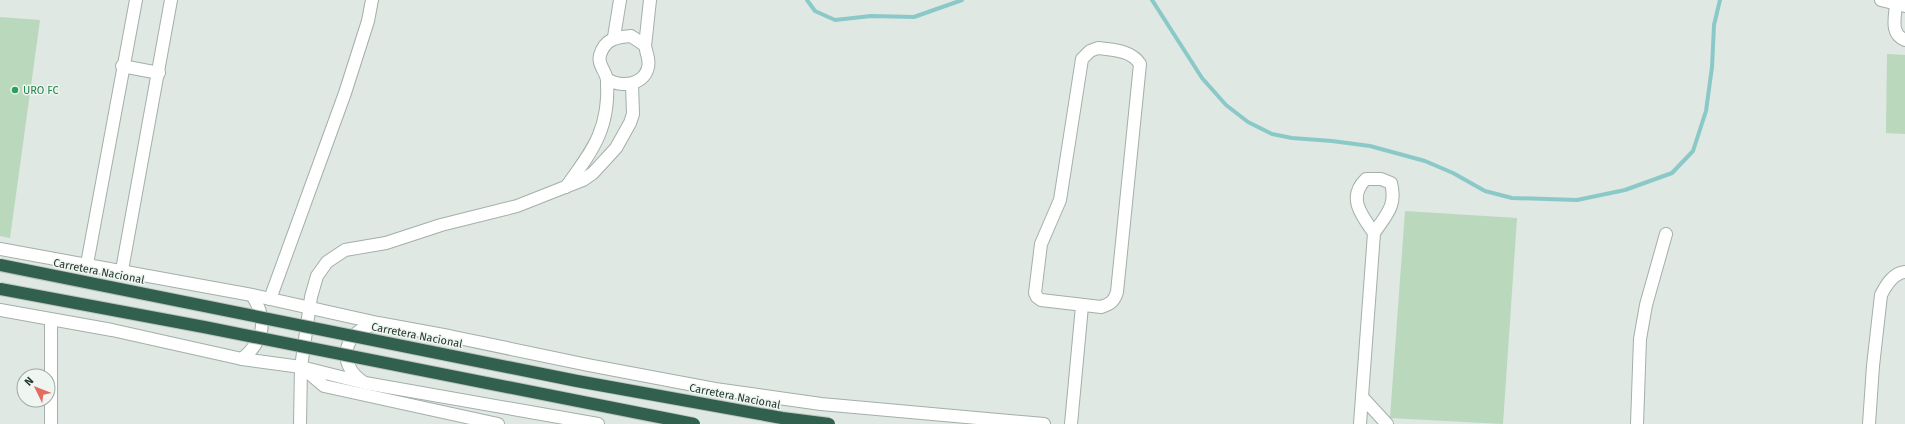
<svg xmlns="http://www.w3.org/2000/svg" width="1905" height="424" font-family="'Fira Sans',sans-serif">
  <rect width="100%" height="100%" fill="#dfe8e2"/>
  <g fill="#b9d8bc">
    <path d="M0 17 40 20 10 238 0 236Z"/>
    <path d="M1887 54 1905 55V134L1886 133Z"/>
    <path d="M1405 211 1517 218 1503 424 1390 418Z"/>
  </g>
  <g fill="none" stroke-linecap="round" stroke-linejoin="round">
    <g stroke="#8bc9c8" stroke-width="4">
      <path d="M807 0 815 11 835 20 871 16 914 17 962 0"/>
      <path d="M1152 0 1202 78 1226 105 1248 122 1272 134 1292 138 1332 141 1370 146 1425 161 1453 173 1485 191 1512 198 1577 200 1625 190 1672 173 1693 151 1706 111 1712 67 1714 25 1720 0"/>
    </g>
    <defs>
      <g id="minor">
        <path d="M1881 0 1905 6"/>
        <path d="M1896 4C1895 18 1890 34 1905 40"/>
        <path d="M614 37 620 0"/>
        <path d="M645 46 650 0"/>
        <path d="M1098 48C1113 50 1131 50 1140 64L1117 292C1114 302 1110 304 1101 307L1041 300 1037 297 1035 293 1041 244 1060 200 1082 59 1090 51Z"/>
        <path d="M122 66 159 73"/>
        <path d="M566 187C592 151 610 129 607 81 607 72 597 65 600 55 605 39 616 37 631 36 635 39 641 42 644 45 646 47 646 51 647 54 655 79 628 92 607 79"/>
        <path d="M0 249 252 295 378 323 449 336 588 365 715 389 821 404 1044 424"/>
        <path d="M87 264 136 0"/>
        <path d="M122 270 171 0"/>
        <path d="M270 299 345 93 368 21 372 0"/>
        <path d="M0 310 112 330 242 359 301 367 365 383 598 424"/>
        <path d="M242 359C265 340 268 320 252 295"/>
        <path d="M304 369 324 386 498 424"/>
        <path d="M363 382C335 363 344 330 377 324"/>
        <path d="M1363 398 1387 424"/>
        <path d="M51 424V320"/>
        <path d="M300 424 301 367 311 297 317 276 327 262 345 250 386 243 441 225 517 206 583 180 593 173 616 148 630 123 633 114 632 84"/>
        <path d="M1071 424 1082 306"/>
        <path d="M1360 424 1374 233C1386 215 1397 206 1391 183L1381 179H1366C1347 197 1361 215 1374 233"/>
        <path d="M1637 424 1640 339 1646 305 1666 234"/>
        <path d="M1869 424 1873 366 1881 295C1886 285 1893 273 1905 272"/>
      </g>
    </defs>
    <use href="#minor" stroke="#a3afa8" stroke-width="14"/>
    <use href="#minor" stroke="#fff" stroke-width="12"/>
    <defs>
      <g id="highway-bridge">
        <path d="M0 265 577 381 782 418 829 424"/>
        <path d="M0 289 204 327 694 424"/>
      </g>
    </defs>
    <use href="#highway-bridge" stroke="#bdc3c0" stroke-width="14" stroke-linecap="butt"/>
    <use href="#highway-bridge" stroke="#31604e" stroke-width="12"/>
  </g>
  <circle fill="#2e9e5b" stroke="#eff6f1" stroke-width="1.5" cx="15" cy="90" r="4"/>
  <g text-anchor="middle" stroke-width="3" stroke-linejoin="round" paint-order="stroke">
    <g font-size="11" fill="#27864d" stroke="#eff6f1" text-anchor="start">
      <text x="23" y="94">URO FC</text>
    </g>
    <g font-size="11" fill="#22372d" stroke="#eff6f1">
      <text transform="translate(99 271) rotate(11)" y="4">Carretera Nacional</text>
      <text transform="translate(417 335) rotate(11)" y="4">Carretera Nacional</text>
      <text transform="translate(735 396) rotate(11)" y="4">Carretera Nacional</text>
    </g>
  </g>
  <g transform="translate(36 388) rotate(313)"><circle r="19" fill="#eff6f1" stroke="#9daaa3"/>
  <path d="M0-3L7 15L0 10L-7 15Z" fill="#e36c62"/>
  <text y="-6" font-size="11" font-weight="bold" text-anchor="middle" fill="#22372d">N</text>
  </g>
</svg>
